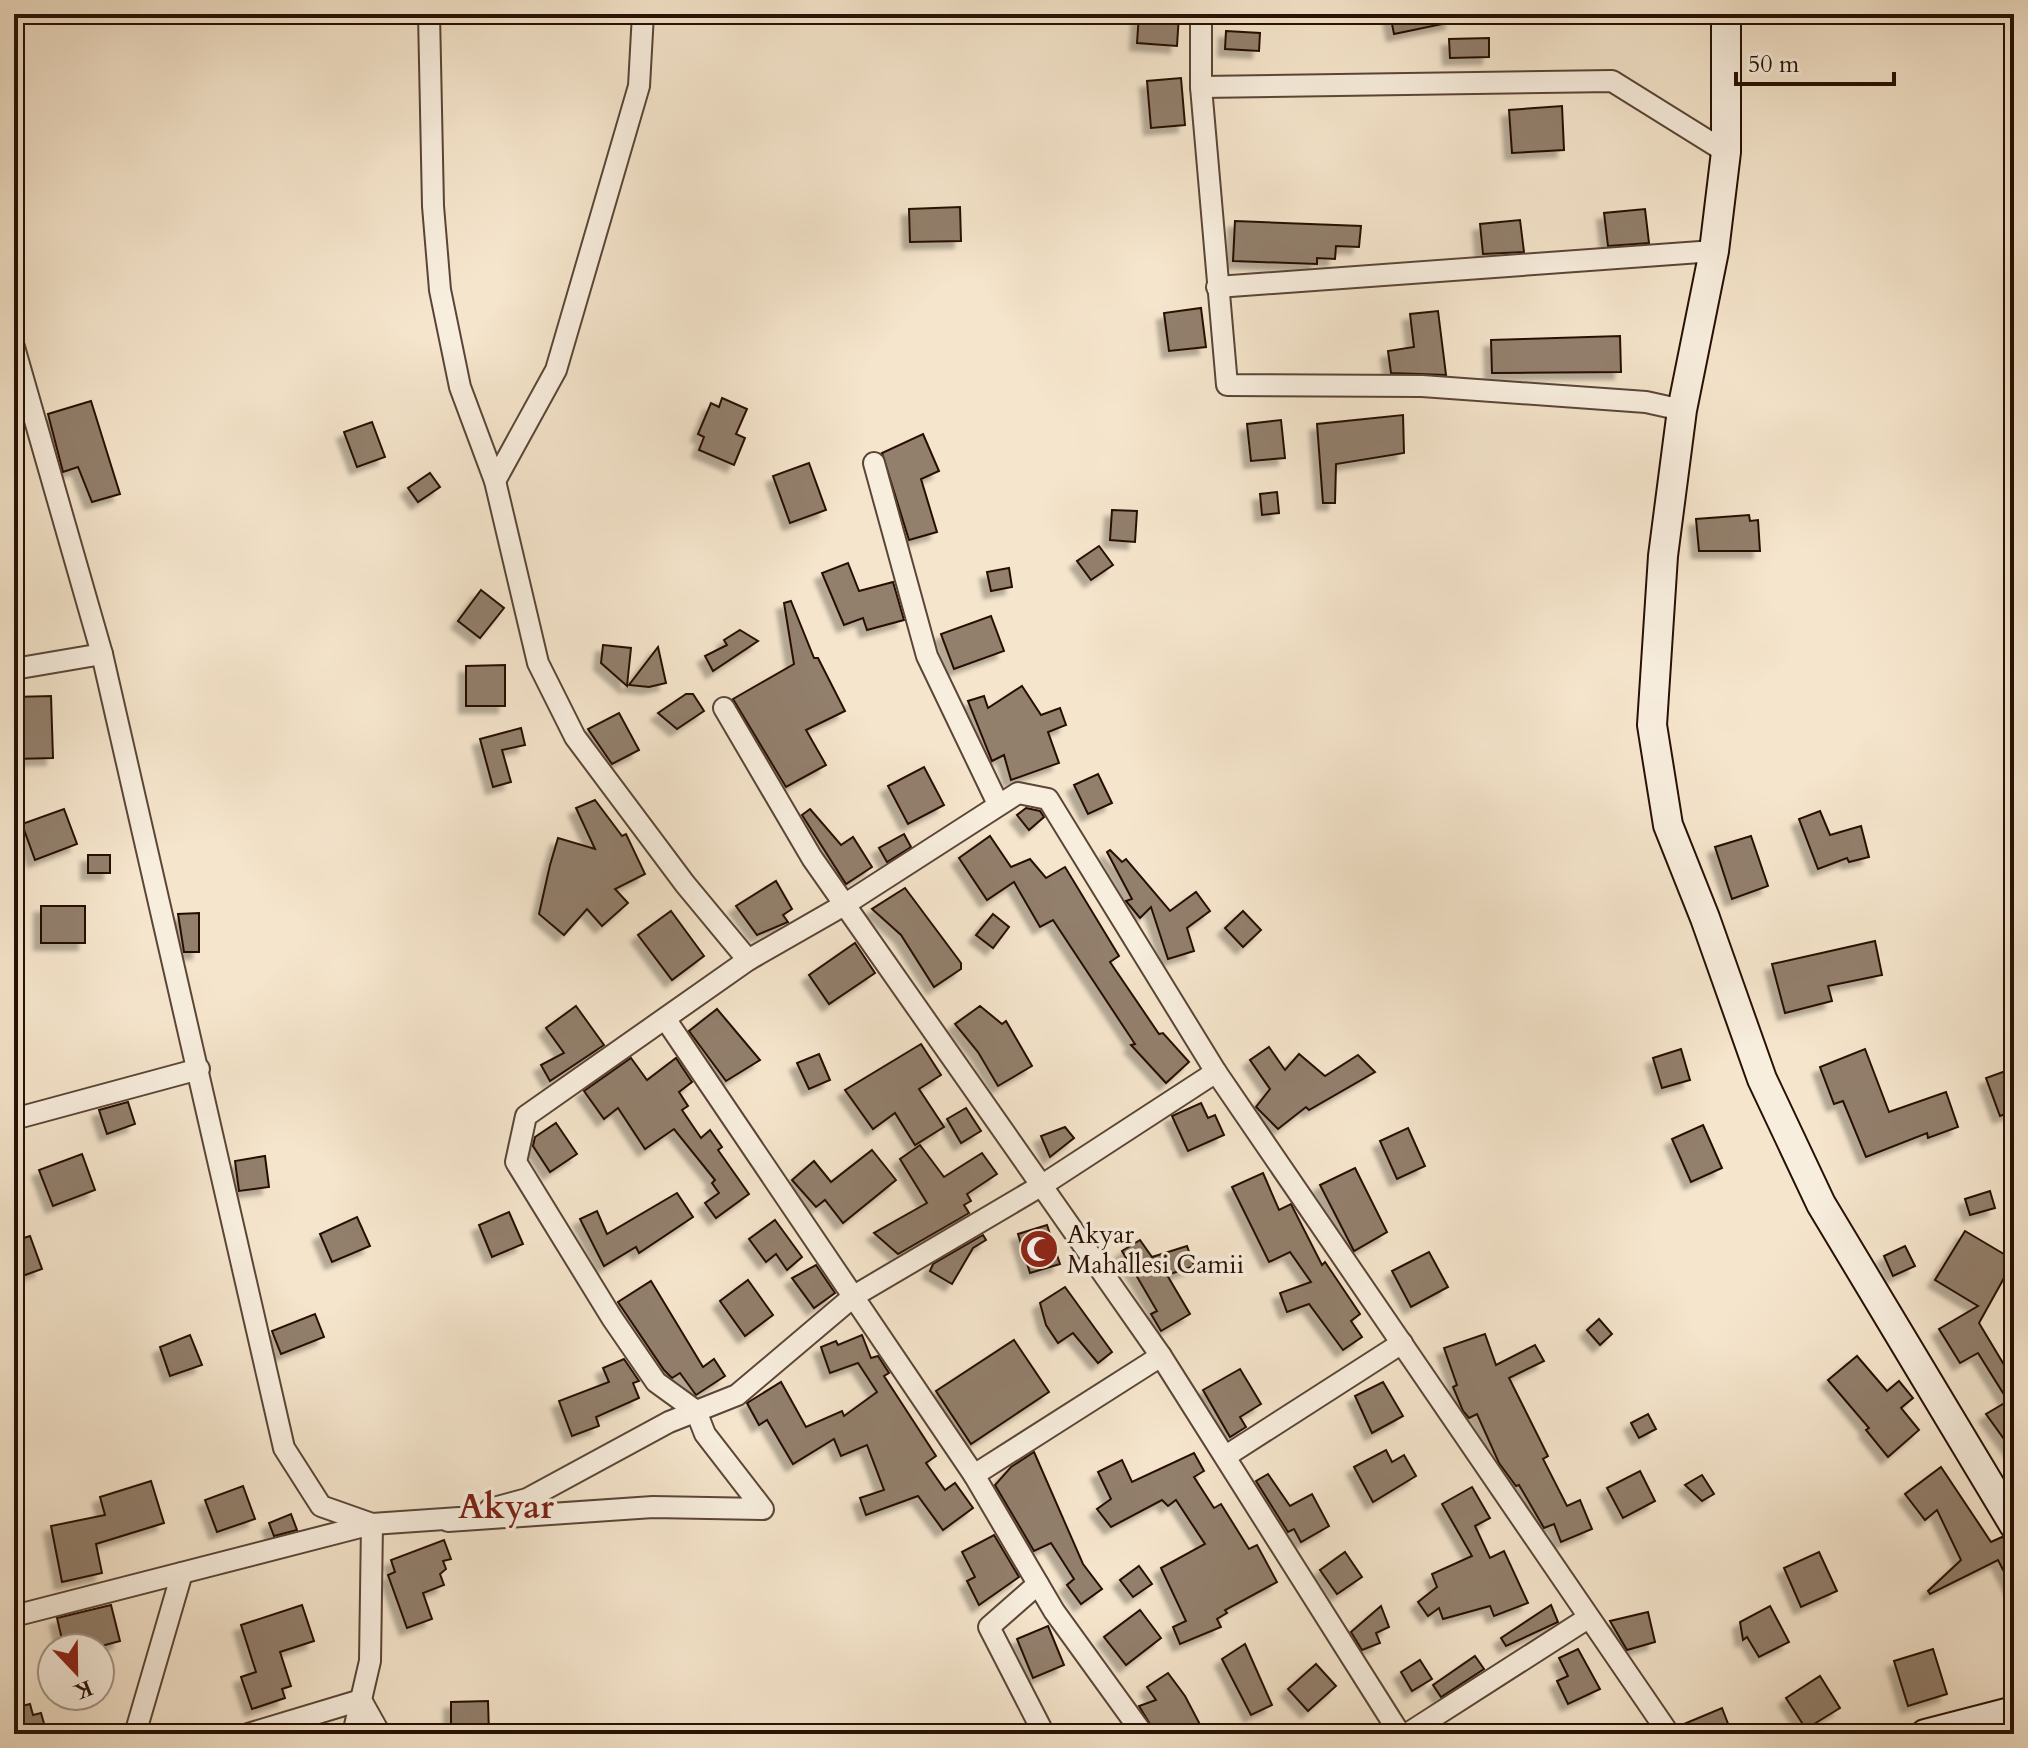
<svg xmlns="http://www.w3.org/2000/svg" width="2028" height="1748" font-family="Cardo,serif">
  <defs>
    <filter id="shadow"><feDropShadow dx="-7" dy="7" stdDeviation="2" flood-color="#0004"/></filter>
  </defs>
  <rect width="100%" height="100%" fill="#f5e5cc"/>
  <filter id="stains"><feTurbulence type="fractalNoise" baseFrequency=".0025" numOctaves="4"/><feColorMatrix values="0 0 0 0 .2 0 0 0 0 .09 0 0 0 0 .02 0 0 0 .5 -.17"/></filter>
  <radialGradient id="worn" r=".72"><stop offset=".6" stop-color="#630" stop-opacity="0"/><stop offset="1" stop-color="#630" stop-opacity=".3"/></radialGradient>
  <g fill="#927f6c" stroke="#271004" stroke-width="2" filter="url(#shadow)">
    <path d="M1139 14H1179L1177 46 1137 43Z"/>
    <path d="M1390 14H1451L1452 22 1394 34Z"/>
    <path d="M1226 31 1260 33 1259 51 1225 49Z"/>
    <path d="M1489 38V57L1450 58 1449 39Z"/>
    <path d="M1181 78 1185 125 1151 128 1147 81Z"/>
    <path d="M1562 106 1564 150 1512 153 1509 110Z"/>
    <path d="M960 207 961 241 910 242 909 209Z"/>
    <path d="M1645 209 1649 243 1608 246 1604 213Z"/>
    <path d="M1520 220 1524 252 1483 254 1480 224Z"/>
    <path d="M1235 221 1361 226 1359 247 1336 246 1335 259 1317 258V264L1233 261Z"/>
    <path d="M1201 308 1206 347 1169 351 1164 313Z"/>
    <path d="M1438 311 1446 375 1391 373 1388 351 1414 347 1410 314Z"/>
    <path d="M1620 336 1621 372 1492 373 1491 340Z"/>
    <path d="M722 398 747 409 736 434 745 438 734 465 699 450 704 437 698 434 711 403 719 407Z"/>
    <path d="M91 401 120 494 92 502 78 467 63 472 48 414Z"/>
    <path d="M1403 415 1404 453 1336 464 1335 503H1323L1317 424Z"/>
    <path d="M1281 420 1285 458 1251 461 1247 424Z"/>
    <path d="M372 422 385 457 357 467 344 432Z"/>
    <path d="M923 434 939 471 921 479 937 532 909 540 882 453Z"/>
    <path d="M809 463 826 510 790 523 773 476Z"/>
    <path d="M430 473 440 487 418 502 408 488Z"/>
    <path d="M1277 492 1279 513 1262 515 1260 494Z"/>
    <path d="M1112 510 1137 511 1135 542 1110 540Z"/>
    <path d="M1749 515 1750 521 1758 520 1760 551H1699L1696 519Z"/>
    <path d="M1099 546 1113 565 1091 580 1077 561Z"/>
    <path d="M848 563 859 591 893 582 904 620 867 630 863 618 844 625 822 573Z"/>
    <path d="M1009 568 1012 587 991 591 987 572Z"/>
    <path d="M481 590 504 608 480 638 458 621Z"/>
    <path d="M791 601 814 658H818L845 711 806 730 826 765 786 787 733 699 794 664 784 603Z"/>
    <path d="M991 616 1004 651 954 669 941 634Z"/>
    <path d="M740 630 758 641 713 671 705 656 727 645 724 640Z"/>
    <path d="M603 645 631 648 627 686 601 663Z"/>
    <path d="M658 647 666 683 649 687 629 685Z"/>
    <path d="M505 665V706H466V666Z"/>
    <path d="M1022 686 1041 715 1060 708 1066 725 1048 732 1059 763 1011 780 1004 755 992 761 968 701 984 696 988 708Z"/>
    <path d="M686 694H693L704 711 677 729 658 713Z"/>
    <path d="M51 696 53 758 14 759V697Z"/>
    <path d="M619 713 639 750 612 764 588 729Z"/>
    <path d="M521 728 525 745 502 750 511 782 493 787 480 739Z"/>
    <path d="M924 767 944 805 908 824 888 786Z"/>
    <path d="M1098 774 1112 803 1088 814 1074 785Z"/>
    <path d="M595 800 622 836 626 834 645 874 615 889 628 903 602 926 587 909 564 935 539 914 550 865 558 838 595 849 576 808Z"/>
    <path d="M1026 808 1040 811 1044 817 1029 830 1017 815Z"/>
    <path d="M64 809 77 844 35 860 22 824Z"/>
    <path d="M810 809 841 845 853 837 872 867 846 884 802 815Z"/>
    <path d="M1820 811 1830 835 1861 826 1869 857 1849 862 1847 858 1818 869 1799 819Z"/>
    <path d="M904 834 911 847 887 862 879 848Z"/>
    <path d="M990 836 1011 867 1030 859 1046 878 1065 867 1119 956 1110 962 1159 1034 1163 1033 1189 1062 1166 1083 1131 1045 1135 1044 1053 920 1040 927 1014 882 987 900 959 858Z"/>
    <path d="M1751 836 1768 886 1732 899 1715 847Z"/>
    <path d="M1110 850 1122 862 1126 859 1170 911 1196 892 1210 911 1187 928 1194 951 1168 959 1151 907 1140 918 1126 901 1132 899 1107 852Z"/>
    <rect x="88" y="855" width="22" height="18"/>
    <path d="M776 881 792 909 783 915 788 922 757 935 736 906Z"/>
    <path d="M905 888 961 963V969L934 987 901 935 872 909Z"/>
    <rect x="41" y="906" width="44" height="37"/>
    <path d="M671 911 704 956 672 980 638 935Z"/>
    <path d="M1243 911 1261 930 1243 947 1225 928Z"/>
    <path d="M199 913V952H184L178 914Z"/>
    <path d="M993 914 1009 927 993 948 976 935Z"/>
    <path d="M1875 941 1882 975 1828 986 1832 1001 1785 1013 1772 964Z"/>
    <path d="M855 943 875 973 829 1004 809 975Z"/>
    <path d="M576 1006 604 1045 550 1081 541 1065 564 1053 546 1028Z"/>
    <path d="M980 1006 1002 1024 1006 1021 1032 1066 998 1086 978 1052 955 1024Z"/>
    <path d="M717 1009 760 1060 726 1081 689 1031Z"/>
    <path d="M921 1044 941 1075 919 1089 944 1127 915 1145 895 1113 873 1129 845 1090Z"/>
    <path d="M1269 1047 1285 1070 1299 1054 1325 1076 1358 1055 1375 1072 1309 1110 1306 1107 1278 1129 1256 1107 1270 1089 1250 1060Z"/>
    <path d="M1681 1049 1690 1080 1662 1088 1653 1058Z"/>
    <path d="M1865 1049 1889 1112 1946 1092 1958 1127 1928 1138 1927 1133 1866 1157 1843 1101 1834 1104 1820 1067Z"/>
    <path d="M819 1054 830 1080 809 1089 797 1063Z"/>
    <path d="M631 1058 647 1080 676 1058 692 1082 679 1092 688 1106 682 1110 701 1138 710 1130 722 1147 718 1150 749 1194 716 1218 705 1203 719 1193 712 1183 715 1180 674 1129 645 1149 618 1108 604 1119 584 1091Z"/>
    <path d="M2014 1068V1111L2000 1116 1986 1078Z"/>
    <path d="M128 1102 135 1124 107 1134 99 1110Z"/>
    <path d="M1201 1103 1208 1118 1215 1115 1224 1135 1188 1151 1172 1116Z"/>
    <path d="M966 1108 981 1131 961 1143 947 1119Z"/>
    <path d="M556 1123 577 1154 550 1172 533 1146 535 1137Z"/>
    <path d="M1703 1125 1722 1168 1691 1182 1672 1139Z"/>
    <path d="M1065 1127 1074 1138 1050 1157 1041 1136Z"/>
    <path d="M1408 1128 1425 1166 1397 1179 1380 1141Z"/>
    <path d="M920 1145 944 1177 982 1153 997 1174 967 1194 971 1201 964 1205 969 1213 898 1254 874 1233 927 1203 900 1159Z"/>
    <path d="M872 1150 896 1180 843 1223 825 1200 816 1207 792 1180 814 1161 831 1182Z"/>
    <path d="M82 1154 95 1190 53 1206 39 1170Z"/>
    <path d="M265 1156 269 1187 239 1191 235 1161Z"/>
    <path d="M1355 1168 1387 1232 1354 1251 1320 1185Z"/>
    <path d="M1263 1173 1279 1210 1291 1204 1322 1265 1325 1262 1360 1314 1351 1321 1362 1337 1343 1350 1309 1304 1287 1312 1280 1293 1311 1282 1290 1252 1269 1262 1232 1187Z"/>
    <path d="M1990 1191 1995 1208 1970 1215 1965 1199Z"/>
    <path d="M677 1193 693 1217 639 1253 636 1247 604 1266 580 1219 597 1211 607 1234Z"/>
    <path d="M509 1212 523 1244 492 1257 479 1225Z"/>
    <path d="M357 1217 370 1246 332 1262 320 1234Z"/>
    <path d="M775 1220 802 1257 787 1270 776 1254 766 1262 749 1239Z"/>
    <path d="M1047 1225 1060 1264 1030 1273 1018 1234Z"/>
    <path d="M1965 1231 2014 1260 1979 1323 2006 1368 2014 1363V1453L1986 1414 2008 1401 1978 1353 1960 1363 1939 1329 1978 1306 1935 1280Z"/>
    <path d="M983 1235 986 1240 973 1248 952 1284 930 1271 933 1264Z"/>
    <path d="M30 1236 42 1269 14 1279V1241Z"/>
    <path d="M1140 1240 1152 1257 1187 1246 1194 1266 1167 1275 1190 1314 1161 1331 1151 1314 1157 1311 1122 1251Z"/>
    <path d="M1905 1246 1915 1266 1893 1276 1884 1256Z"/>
    <path d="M1429 1252 1448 1287 1411 1307 1392 1271Z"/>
    <path d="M816 1265 835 1293 814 1308 792 1278Z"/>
    <path d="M748 1280 773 1315 745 1336 720 1301Z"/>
    <path d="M651 1281 703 1367 714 1359 725 1376 696 1395 680 1373 672 1378 664 1370 618 1302Z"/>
    <path d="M1065 1287 1112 1352 1098 1363 1073 1333 1058 1343 1046 1325 1040 1303Z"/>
    <path d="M315 1314 324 1337 281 1354 272 1331Z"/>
    <path d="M1599 1319 1612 1334 1600 1345 1587 1330Z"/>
    <path d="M1485 1334 1496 1365 1535 1345 1544 1361 1509 1378 1548 1456 1543 1459 1567 1506 1580 1500 1592 1529 1561 1542 1554 1524 1544 1528 1519 1485 1516 1486 1499 1463 1477 1414 1469 1418 1463 1411 1453 1387 1457 1385 1444 1348Z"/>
    <path d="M190 1335 202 1365 170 1376 160 1347Z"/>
    <path d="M862 1335 871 1358 878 1356 889 1373 884 1376 936 1456 926 1463 945 1490 955 1483 973 1508 943 1530 918 1496 866 1515 860 1498 884 1490 867 1445 841 1456 834 1439 793 1464 767 1420 759 1425 747 1403 781 1382 806 1427 842 1411 844 1416 877 1392 858 1363 830 1373 821 1347 836 1341 838 1345Z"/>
    <path d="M1014 1340 1049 1392 971 1444 936 1391Z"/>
    <path d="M1857 1356 1887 1391 1899 1381 1913 1398 1901 1408 1919 1430 1888 1457 1866 1430 1869 1428 1828 1380Z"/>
    <path d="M624 1359 639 1381 633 1383 639 1398 596 1417 599 1426 572 1436 559 1401 609 1382 603 1368Z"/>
    <path d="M1240 1369 1261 1404 1240 1417 1246 1427 1230 1437 1203 1390Z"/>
    <path d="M1383 1382 1403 1416 1372 1433 1355 1396Z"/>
    <path d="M1648 1414 1656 1429 1639 1438 1631 1423Z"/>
    <path d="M1386 1450 1392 1462 1404 1455 1416 1476 1373 1502 1354 1467Z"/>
    <path d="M1034 1452 1083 1564 1102 1589 1081 1604 1067 1585 1074 1579 1051 1543 1034 1551 995 1485 1011 1467Z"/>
    <path d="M1194 1453 1204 1471 1194 1477 1214 1508 1221 1504 1249 1549 1257 1545 1277 1582 1225 1610 1227 1613 1217 1619 1221 1627 1180 1644 1173 1627 1186 1621 1161 1568 1205 1544 1176 1500 1168 1506 1162 1500 1111 1527 1097 1509 1111 1499 1098 1472 1122 1460 1132 1482Z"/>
    <path d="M1941 1467 1991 1542 2002 1537 2006 1540 2014 1555V1591L1998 1560 1930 1594 1928 1591 1961 1560 1937 1510 1925 1520 1905 1494Z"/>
    <path d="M1640 1471 1655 1501 1623 1518 1607 1488Z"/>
    <path d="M1268 1474 1290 1506 1312 1494 1329 1526 1301 1542 1294 1529 1288 1532 1256 1481Z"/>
    <path d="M1702 1475 1714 1494 1702 1501 1685 1485Z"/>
    <path d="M151 1481 164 1523 96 1544 102 1573 62 1582 51 1526 105 1515 100 1497Z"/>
    <path d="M243 1486 255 1519 217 1532 205 1500Z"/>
    <path d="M1472 1487 1490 1518 1475 1526 1490 1558 1504 1551 1528 1603 1494 1616 1490 1606 1443 1619 1439 1608 1428 1616 1418 1602 1437 1587 1432 1574 1472 1556 1442 1504Z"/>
    <path d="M291 1514 297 1530 274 1536 269 1523Z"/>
    <path d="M994 1535 1019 1577 979 1605 967 1581 975 1577 962 1552Z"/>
    <path d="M444 1540 451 1559 443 1561 446 1569 440 1574 444 1585 423 1593 432 1619 407 1628 388 1575 395 1572 391 1560Z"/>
    <path d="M1345 1552 1362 1577 1337 1594 1320 1570Z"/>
    <path d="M1819 1552 1837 1591 1801 1607 1784 1568Z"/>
    <path d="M1139 1566 1152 1584 1133 1597 1120 1580Z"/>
    <path d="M111 1605 120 1641 94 1648H64L57 1618Z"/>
    <path d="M302 1605 314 1641 280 1652 291 1686 282 1689 285 1698 252 1709 241 1677 256 1672 241 1625Z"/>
    <path d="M1551 1605 1558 1622 1506 1646 1501 1638Z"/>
    <path d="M1381 1606 1389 1627 1376 1633 1380 1643 1362 1650 1351 1632Z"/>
    <path d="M1770 1606 1789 1642 1759 1657 1747 1637 1743 1640 1740 1622Z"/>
    <path d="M1140 1610 1161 1638 1126 1665 1104 1637Z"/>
    <path d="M1648 1612 1655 1642 1627 1650 1610 1621Z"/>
    <path d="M1048 1626 1064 1665 1033 1678 1017 1639Z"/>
    <path d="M1245 1644 1272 1705 1251 1715 1222 1659Z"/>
    <path d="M1578 1649 1600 1689 1568 1704 1557 1681 1568 1676 1559 1658Z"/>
    <path d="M1933 1649 1947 1694 1908 1706 1894 1661Z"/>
    <path d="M1475 1656 1484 1669 1441 1697 1433 1685Z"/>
    <path d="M1420 1660 1432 1679 1412 1691 1401 1672Z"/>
    <path d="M1316 1664 1336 1686 1308 1711 1288 1689Z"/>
    <path d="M1168 1673 1185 1696 1205 1734H1156L1139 1706 1156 1700 1147 1687Z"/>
    <path d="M1820 1676 1840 1708 1806 1729 1786 1698Z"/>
    <path d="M488 1701 489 1734H451V1702Z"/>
    <path d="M30 1704 33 1715 41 1713 47 1734H14V1708Z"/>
    <path d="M1722 1708 1732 1734H1682L1679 1726Z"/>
  </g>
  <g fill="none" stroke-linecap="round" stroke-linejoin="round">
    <defs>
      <g id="street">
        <path d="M429 14 433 206 440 290 460 387 495 481 538 663 575 737 685 884 748 960"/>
        <path d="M1201 14V87L1227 385 1422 386 1646 402 1682 410"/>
        <path d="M1201 87 1612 81 1726 152"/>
        <path d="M1217 287 1714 251"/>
        <path d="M14 347 102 654 284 1448 321 1506 372 1524 370 1661 353 1734"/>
        <path d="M874 463 927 656 998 804"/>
        <path d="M495 481 556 370 639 86 643 14"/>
        <path d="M14 669 102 654"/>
        <path d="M724 708 812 858 1161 1356 1400 1734"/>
        <path d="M666 1020 974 1475 1054 1611 1143 1734"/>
        <path d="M14 1119 199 1069"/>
        <path d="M1226 1456 1402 1343"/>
        <path d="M974 1475 1161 1356"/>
        <path d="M490 1509 527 1499 669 1422 737 1395 854 1296 1044 1184 1216 1072"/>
        <path d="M448 1521 653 1507 763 1509 705 1434 696 1411 656 1382 612 1318 516 1162 526 1116 748 960 844 905 1018 793 1048 799 1216 1072 1669 1734"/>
        <path d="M1038 1584 989 1627 1044 1734"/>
        <path d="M14 1616 372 1524 459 1518"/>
        <path d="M135 1734 182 1573"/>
        <path d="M248 1734 361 1700 380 1734"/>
        <path d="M1407 1734 1588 1618"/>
      </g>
      <g id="secondary">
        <path d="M1726 14V152L1714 251 1682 410 1663 556 1652 725 1668 825 1705 918 1762 1079 1821 1204 2014 1525"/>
        <path d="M1925 1734 2014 1711"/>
      </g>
    </defs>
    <use href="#street" stroke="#5a4536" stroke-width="24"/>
    <use href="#secondary" stroke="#271004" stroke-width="32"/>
    <use href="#street" stroke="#f8eede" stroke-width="20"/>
    <use href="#secondary" stroke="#f8eede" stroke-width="28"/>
  </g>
  <defs>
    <symbol id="mosque-disc" viewBox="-11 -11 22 22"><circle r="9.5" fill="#8f2418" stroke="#f8eede"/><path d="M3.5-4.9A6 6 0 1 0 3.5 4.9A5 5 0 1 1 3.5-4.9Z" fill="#fff"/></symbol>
  </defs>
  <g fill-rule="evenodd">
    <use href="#mosque-disc" x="1017" y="1227" width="44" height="44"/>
  </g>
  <g text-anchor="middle" stroke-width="7" stroke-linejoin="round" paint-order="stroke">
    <g font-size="26" fill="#271004" stroke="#f8eede" text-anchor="start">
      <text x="1067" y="1243">Akyar<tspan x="1067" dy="30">Mahallesi Camii</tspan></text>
    </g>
    <g font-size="34" font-weight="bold" fill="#7a1f14" stroke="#f8eede">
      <text x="506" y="1518">Akyar</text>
    </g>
  </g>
  <rect width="2028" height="1748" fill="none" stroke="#f5e5cc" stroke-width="48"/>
  <rect x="16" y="16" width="1996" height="1716" fill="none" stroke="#271004" stroke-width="4"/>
  <rect x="24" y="24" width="1980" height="1700" fill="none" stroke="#271004" stroke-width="2"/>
  <g transform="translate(76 1672) rotate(158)"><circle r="38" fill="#f8eede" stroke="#a49587" stroke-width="2"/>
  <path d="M0-6L14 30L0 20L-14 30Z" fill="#8f2418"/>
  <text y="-12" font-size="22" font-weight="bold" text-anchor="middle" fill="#271004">K</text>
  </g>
  <path d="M1736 72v12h158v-12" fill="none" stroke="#271004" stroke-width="4"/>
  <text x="1748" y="72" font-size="24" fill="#271004" stroke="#f8eede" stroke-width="6" paint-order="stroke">50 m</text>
  <rect width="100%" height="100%" filter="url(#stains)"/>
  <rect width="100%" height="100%" fill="url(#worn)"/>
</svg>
